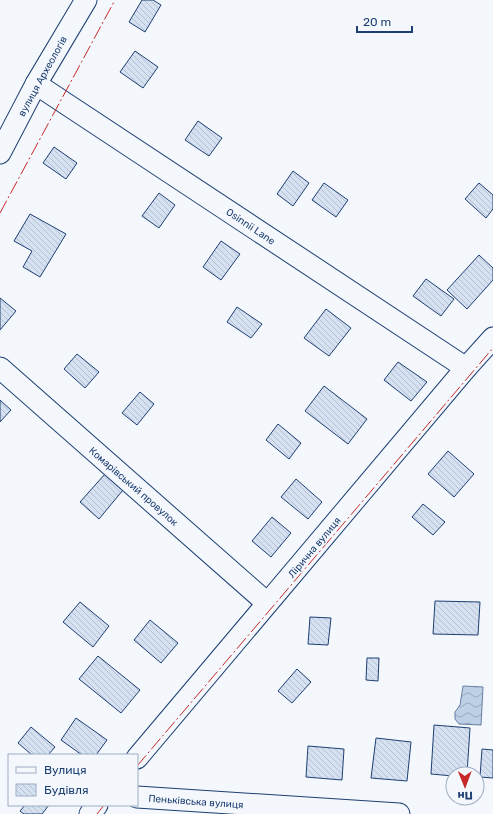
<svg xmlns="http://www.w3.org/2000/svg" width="493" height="814" font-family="Rubik,sans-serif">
  <defs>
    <pattern id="water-waves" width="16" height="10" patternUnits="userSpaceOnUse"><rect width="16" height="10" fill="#bed0e5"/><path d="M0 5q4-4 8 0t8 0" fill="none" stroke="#9aaabe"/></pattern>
    <pattern id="building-back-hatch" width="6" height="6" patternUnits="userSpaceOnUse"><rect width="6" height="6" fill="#d5e0f0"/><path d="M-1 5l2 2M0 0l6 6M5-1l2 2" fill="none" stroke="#b6c1d1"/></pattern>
  </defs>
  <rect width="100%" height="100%" fill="#f4f7fb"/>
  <path fill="url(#water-waves)" stroke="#687fa3" d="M463 686 483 687 481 725 459 724 455 719V712L460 705Z"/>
  <g fill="url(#building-back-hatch)" stroke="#1d3f73">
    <path d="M142 0H153L161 5 145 32 129 22Z"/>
    <path d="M135 51 158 67 143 88 120 72Z"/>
    <path d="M198 121 222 138 209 156 185 140Z"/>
    <path d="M54 147 77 163 66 179 43 163Z"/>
    <path d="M293 171 309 183 293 206 277 194Z"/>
    <path d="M324 183 348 200 336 217 312 200Z"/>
    <path d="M479 183 493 195V209L486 218 465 199Z"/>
    <path d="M159 193 175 205 159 228 142 216Z"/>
    <path d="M30 214 66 234 40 277 23 267 32 251 14 241Z"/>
    <path d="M221 241 240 254 221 280 203 267Z"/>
    <path d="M479 255 493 268V280L467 309 447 290Z"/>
    <path d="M426 279 454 299 441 316 413 296Z"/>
    <path d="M0 298 16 311 0 330Z"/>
    <path d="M237 307 262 324 251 338 227 322Z"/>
    <path d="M326 309 351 328 329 356 304 338Z"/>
    <path d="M77 354 99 372 85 388 64 369Z"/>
    <path d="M398 362 427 382 411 401 384 380Z"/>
    <path d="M324 386 367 419 348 444 305 411Z"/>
    <path d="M140 392 154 404 137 425 122 413Z"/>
    <path d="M0 400 11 410 0 422Z"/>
    <path d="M278 424 301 443 289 459 266 440Z"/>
    <path d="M448 451 474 474 454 497 428 474Z"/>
    <path d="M105 474 123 490 99 519 80 502Z"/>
    <path d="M296 479 322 502 308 519 281 497Z"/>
    <path d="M423 504 445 522 433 535 412 517Z"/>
    <path d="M272 517 291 533 271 557 252 541Z"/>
    <path d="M435 601 480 602 478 635 433 634Z"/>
    <path d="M80 602 109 626 93 647 63 622Z"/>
    <path d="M310 617 331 618 328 645 308 644Z"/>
    <path d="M150 620 178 643 161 663 134 640Z"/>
    <path d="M98 656 140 690 121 713 79 679Z"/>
    <path d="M367 658H379L378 681 366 680Z"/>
    <path d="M297 669 311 682 292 703 278 691Z"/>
    <path d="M76 718 107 740 96 755H82L61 740Z"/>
    <path d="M434 725 470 728 467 774H453V776L431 774Z"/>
    <path d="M31 727 55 747 48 755H32L18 743Z"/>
    <path d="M376 738 411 742 407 781 371 778Z"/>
    <path d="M308 746 344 749 342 780 306 777Z"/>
    <path d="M482 749 493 750V778L480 777Z"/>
    <path d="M25 805H49L42 814H24L20 811Z"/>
  </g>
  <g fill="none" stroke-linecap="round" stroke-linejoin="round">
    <defs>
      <g id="minor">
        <path d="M36 84 466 368"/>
        <path d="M0 153 36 84 86 0"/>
        <path d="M0 368 267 603"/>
        <path d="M137 758 466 368 493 338"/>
        <path d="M137 797 399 814"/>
        <path d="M90 814 97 805"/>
      </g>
    </defs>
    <use href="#minor" stroke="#1d3f73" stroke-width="23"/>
    <use href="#minor" stroke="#f4f7fb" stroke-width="21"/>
    <g stroke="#c62828" stroke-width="1" stroke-dasharray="14 3 2 3" stroke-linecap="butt">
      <path d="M0 213 115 0"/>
      <path d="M137 766 493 348"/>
      <path d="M97 814 104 805"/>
    </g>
  </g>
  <g text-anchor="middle" stroke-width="3" stroke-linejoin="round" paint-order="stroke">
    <g font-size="10" fill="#1d3f73" stroke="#f4f7fb">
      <text transform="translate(42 76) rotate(-61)" y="4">вулиця Археологів</text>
      <text transform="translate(251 226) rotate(34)" y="4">Osinnii Lane</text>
      <text transform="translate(134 486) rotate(41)" y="4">Комарівський провулок</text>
      <text transform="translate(314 547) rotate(-50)" y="4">Лірична вулиця</text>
      <text transform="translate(196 801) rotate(4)" y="4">Пеньківська вулиця</text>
    </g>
  </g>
  <rect x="8" y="754" width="130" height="52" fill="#f4f7fb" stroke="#9eadc5"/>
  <rect x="16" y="767" width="20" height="6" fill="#f4f7fb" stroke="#9eadc5"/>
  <text x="44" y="774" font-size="12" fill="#1d3f73">Вулиця</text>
  <rect x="16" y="784" width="20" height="12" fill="url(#building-back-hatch)" stroke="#9eadc5"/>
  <text x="44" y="794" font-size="12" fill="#1d3f73">Будівля</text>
  <g transform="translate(465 786) rotate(179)"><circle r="19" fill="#f4f7fb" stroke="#9eadc5"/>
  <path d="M0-3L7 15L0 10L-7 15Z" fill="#c62828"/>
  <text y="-6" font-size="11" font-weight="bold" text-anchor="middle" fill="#1d3f73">Пн</text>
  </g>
  <path d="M357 26v6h55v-6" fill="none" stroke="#1d3f73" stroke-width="2"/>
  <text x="363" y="26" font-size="12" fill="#1d3f73" stroke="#f4f7fb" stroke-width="3" paint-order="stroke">20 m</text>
</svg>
